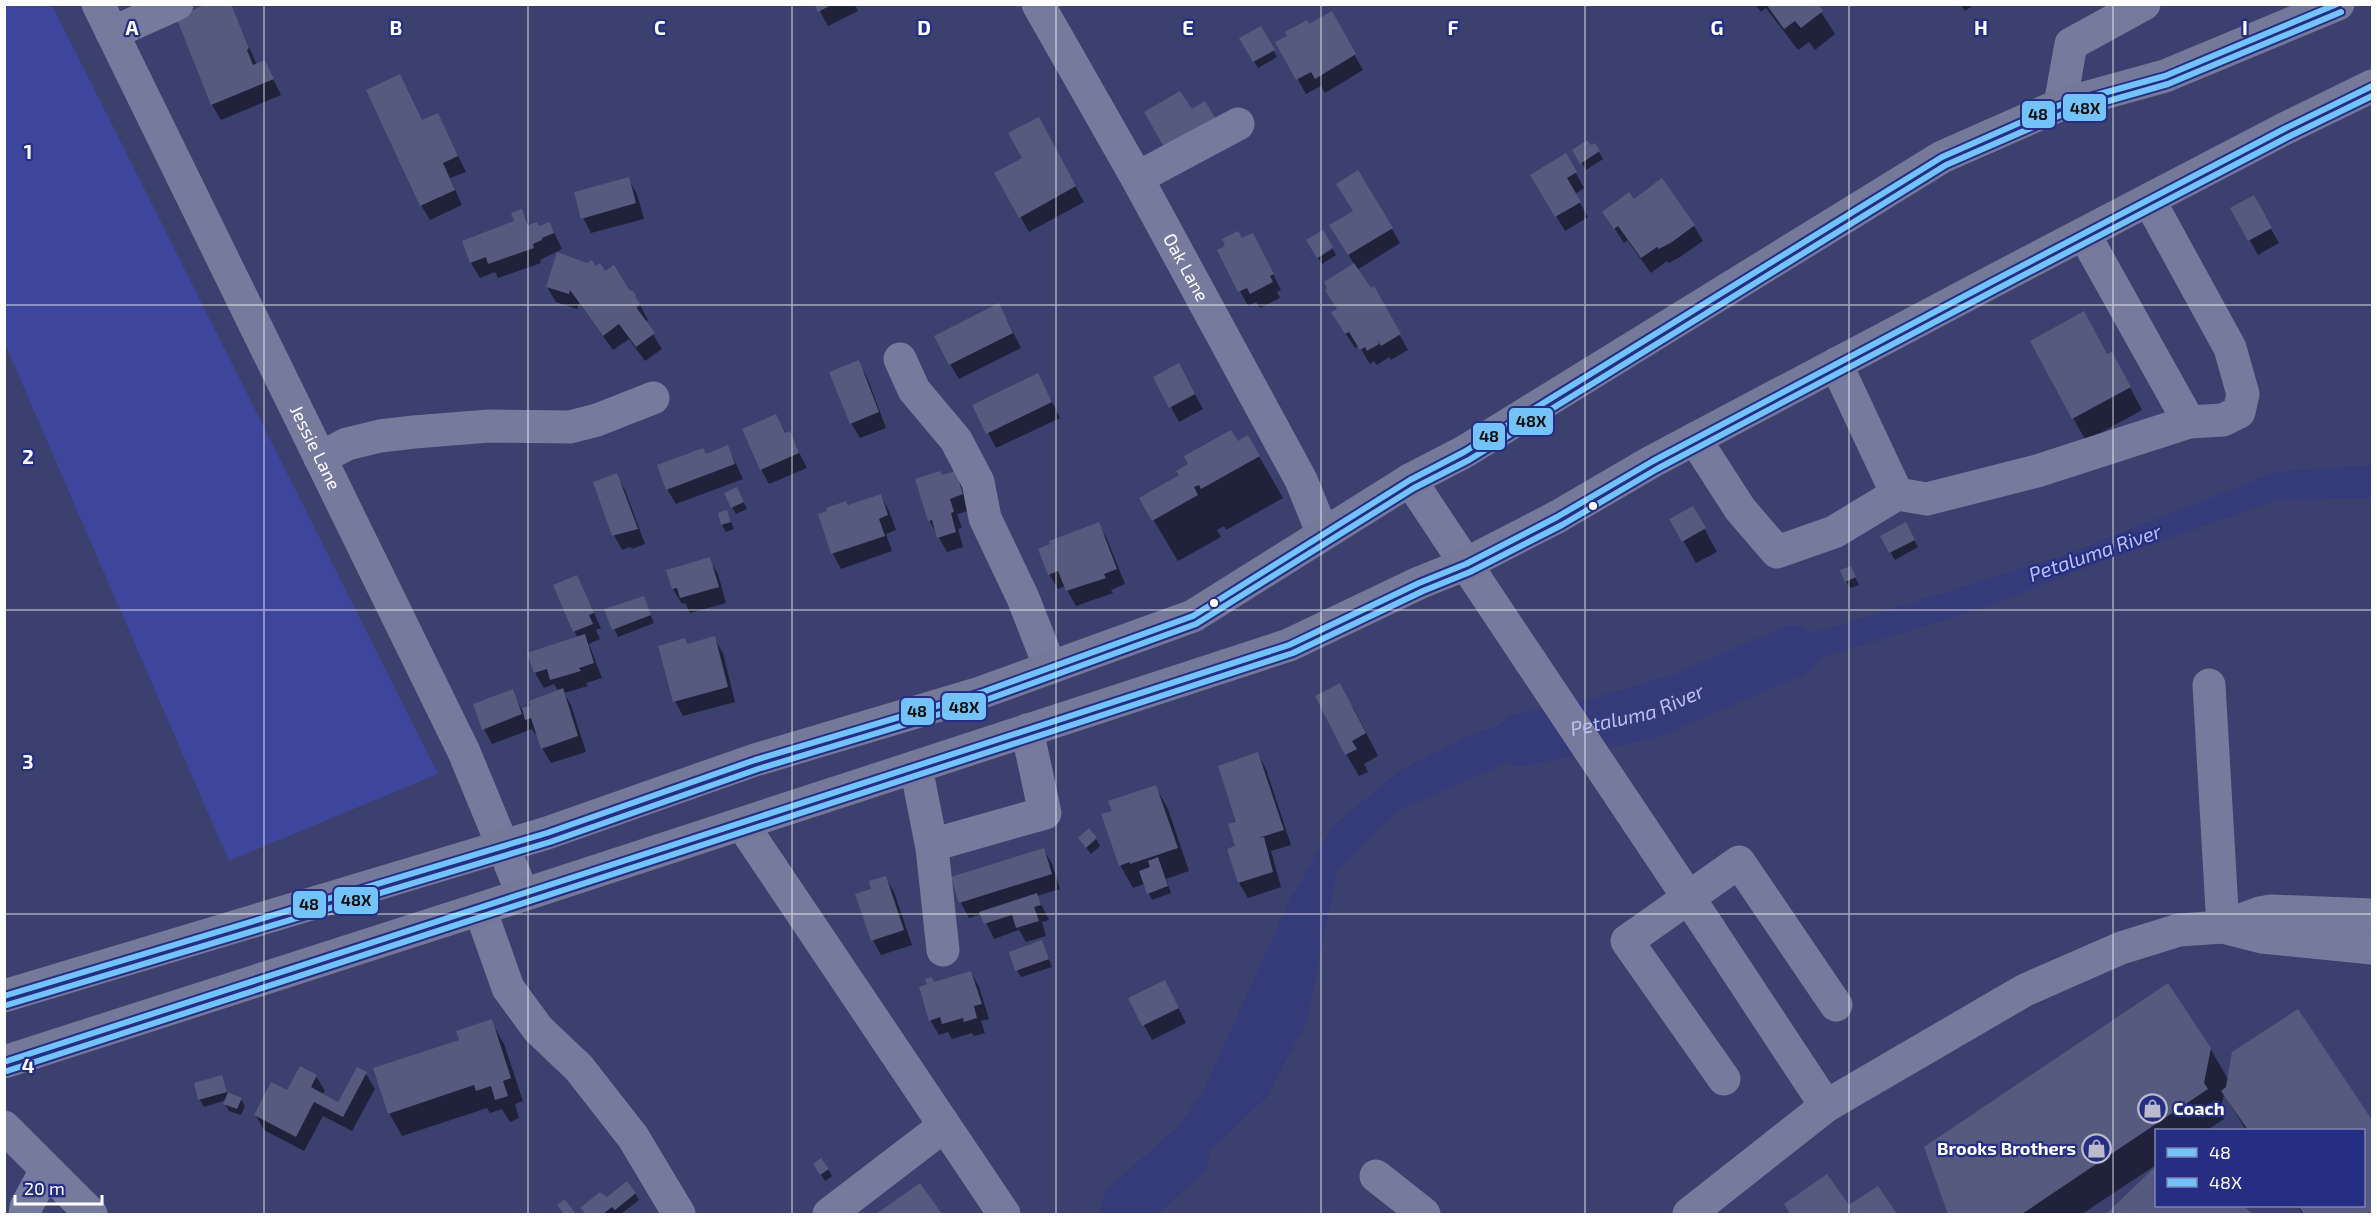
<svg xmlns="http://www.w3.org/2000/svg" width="2377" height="1219" font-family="'Exo 2',sans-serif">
  <rect width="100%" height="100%" fill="#3b406e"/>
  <path fill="#3d469a" d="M4 5H52L438 774 229 861 5 344Z"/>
  <path fill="#353b78" d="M2372 465V498L2278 500 2099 563 1987 607 1817 659 1661 695 1398 811 1337 871 1307 1021 1266 1098 1160 1197 1154 1214H1125L1138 1182 1202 1094 1290 900 1332 827 1402 769 1472 734 1778 644 2062 556 2276 472Z"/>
  <path fill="#3b406e" d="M1590 696 1607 721 1538 752 1515 718Z"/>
  <g fill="#0007">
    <path d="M230 4 257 65 265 62 281 95 221 120 212 105 178 18Z"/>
    <path d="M816 4H854L858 11 828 26Z"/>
    <path d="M1755 4H1816L1835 34 1815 50 1809 42 1798 50 1766 8 1761 12Z"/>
    <path d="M1960 4H1975L1965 11Z"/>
    <path d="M1331 13 1363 70 1325 93 1321 86 1306 94 1277 43Z"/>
    <path d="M1261 28 1277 57 1258 68 1241 39Z"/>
    <path d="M400 76 422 121 438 115 466 172 450 178 462 205 430 220 421 205Z"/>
    <path d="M1047 134 1084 202 1029 232 996 173 1024 158Z"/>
    <path d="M1595 145 1603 159 1586 170 1574 150Z"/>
    <path d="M1566 155 1584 188 1575 194 1588 217 1565 231 1532 175Z"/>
    <path d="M628 179 637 194 644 219 591 233 583 218Z"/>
    <path d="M2253 197 2279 243 2258 255 2232 208Z"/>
    <path d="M1634 201 1694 226 1703 241 1680 257 1669 263 1667 261 1651 273 1627 240 1624 243 1604 212Z"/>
    <path d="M522 211 530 226 539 228 550 224 562 249 540 260 541 263 498 278 495 272 480 278 471 263 464 242 516 222Z"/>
    <path d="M1392 229 1400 243 1357 270 1370 290 1373 288 1408 350 1391 360 1389 357 1377 365 1374 361 1370 364 1359 346 1355 348 1342 328 1338 310 1354 264 1340 241Z"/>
    <path d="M1242 240 1261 250 1281 290 1277 292 1280 298 1260 308 1256 302 1248 306 1219 251Z"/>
    <path d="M1333 249 1336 255 1322 264 1318 258Z"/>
    <path d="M558 254 631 313 640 305 648 320 645 322 662 349 645 361 629 339 613 350 579 303 577 309 556 302 547 287Z"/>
    <path d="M1007 320 1021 348 959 379 950 364Z"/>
    <path d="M858 362 867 377 886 428 860 438 851 423Z"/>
    <path d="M2124 376 2142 410 2086 441 2073 418Z"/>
    <path d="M1187 380 1203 409 1179 422 1171 407Z"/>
    <path d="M1046 390 1060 418 996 448 974 406Z"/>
    <path d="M776 416 786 434 789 433 807 468 769 484 761 469Z"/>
    <path d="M1248 437 1283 498 1226 530 1224 526 1217 530 1221 537 1178 561 1141 499Z"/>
    <path d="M728 447 743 479 676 504 667 489 706 455Z"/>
    <path d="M956 473 964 488 971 510 957 514 962 528 958 529 963 547 947 552 929 520 942 477Z"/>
    <path d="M616 475 625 490 645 544 632 549 630 547 622 550 614 535Z"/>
    <path d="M741 496 747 509 736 514 732 507Z"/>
    <path d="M881 496 889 511 896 530 886 534 892 551 841 569 833 554 820 515Z"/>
    <path d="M1693 508 1717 552 1696 563 1671 519Z"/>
    <path d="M727 512 734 529 726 532 722 525Z"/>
    <path d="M1098 524 1107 539 1125 584 1111 590 1113 593 1076 606 1065 586 1058 589 1049 574Z"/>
    <path d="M1905 524 1918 547 1895 560 1882 537Z"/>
    <path d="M709 559 718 574 726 603 690 613 685 603 682 604 673 589Z"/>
    <path d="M1854 575 1859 585 1850 588 1846 581Z"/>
    <path d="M577 577 601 628 596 630 600 639 589 644 602 678 586 683 588 686 564 693 571 705 586 752 551 763 542 748 538 733 535 734 532 729 492 744 484 729 512 691 522 710 559 692 554 684 544 688 535 673 529 654 578 638 574 631Z"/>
    <path d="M643 598 654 623 618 637 606 610Z"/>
    <path d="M714 638 723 653 735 702 683 716 675 701 687 645Z"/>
    <path d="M1353 707 1378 756 1364 764 1368 772 1359 776 1346 754Z"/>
    <path d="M1258 754 1266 769 1291 845 1271 851 1281 887 1248 898 1239 883 1238 823Z"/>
    <path d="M1155 786 1168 809 1189 871 1166 879 1171 893 1152 900 1144 884 1133 888 1120 865 1114 812Z"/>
    <path d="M1079 838 1096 839 1100 846 1091 854Z"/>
    <path d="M1043 849 1052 864 1060 889 1037 896 1049 920 1042 922 1046 936 1026 942 1019 930 994 939 982 914 969 918 961 903 953 878Z"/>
    <path d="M885 877 894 892 912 945 881 955 873 940 857 895 873 890Z"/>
    <path d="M1042 942 1052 967 1021 977 1017 970Z"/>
    <path d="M971 972 979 987 989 1019 981 1021 985 1033 974 1036 972 1033 952 1039 948 1032 939 1035 930 1020 929 985Z"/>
    <path d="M1173 997 1186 1023 1152 1040 1130 999Z"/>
    <path d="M2298 1011 2372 1122V1214H2303L2297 1206H2364V1130H2246L2224 1094 2220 1113 2224 1119 2207 1130H2156V1165L2082 1214H1949L1926 1148 2210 1048 2229 1081Z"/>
    <path d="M491 1021 504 1044 523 1101 515 1104 519 1118 510 1122 502 1109 490 1113 487 1108 402 1136 389 1113Z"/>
    <path d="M366 1074 375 1089 352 1131 323 1116 304 1151 264 1130 255 1114 316 1076 325 1091 322 1095 338 1104Z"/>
    <path d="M221 1077 228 1094 241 1099 245 1106 241 1115 229 1111 225 1104 226 1100 204 1107 200 1100 196 1084Z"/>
    <path d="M2156 1168V1206H2240L2249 1214H2108Z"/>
    <path d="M828 1169 832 1176 825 1181 819 1171Z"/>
    <path d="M919 1185 940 1214H878Z"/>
    <path d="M1877 1188 1895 1214H1791L1786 1204 1849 1208Z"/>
    <path d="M635 1193 639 1200 621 1214H586L582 1208 607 1199Z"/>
  </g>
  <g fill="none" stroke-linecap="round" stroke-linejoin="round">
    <g stroke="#353b78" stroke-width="52">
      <path id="s1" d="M1521 740 1652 712 1793 651"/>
      <path d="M1126 1214 1128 1206 1183 1156"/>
    </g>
  </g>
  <g fill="#565a7f">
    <path d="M207 4H231L249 48 247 50 253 65 265 60 274 79 211 105 176 17Z"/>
    <path d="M814 4H833L818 12Z"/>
    <path d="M1766 4H1818L1823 11 1801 28 1795 21 1784 29Z"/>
    <path d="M1332 11 1356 54 1315 79 1311 72 1296 80 1275 42 1287 36 1285 32 1307 20 1309 24Z"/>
    <path d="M1261 26 1275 50 1253 62 1239 38Z"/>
    <path d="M400 74 422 120 438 113 458 156 443 163 455 190 420 206 366 90Z"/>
    <path d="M1180 91 1192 109 1205 101 1217 121 1167 152 1144 112Z"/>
    <path d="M1039 117 1076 186 1019 218 994 173 1022 158 1008 133Z"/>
    <path d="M1587 140 1591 145 1595 143 1600 151 1580 164 1572 150Z"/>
    <path d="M1566 153 1577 172 1567 178 1581 202 1555 217 1530 175Z"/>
    <path d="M1358 170 1393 228 1348 255 1329 225 1353 211 1336 184Z"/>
    <path d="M629 177 636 203 581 219 574 192Z"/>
    <path d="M1662 178 1695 225 1672 242 1659 249 1657 247 1641 258 1618 226 1614 229 1602 212 1629 192 1634 199Z"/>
    <path d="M2254 195 2272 228 2248 241 2230 208Z"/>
    <path d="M522 209 528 225 537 222 539 226 550 222 554 233 542 238V240L533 244 534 248 488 264 486 257 470 263 462 241 514 221 511 213Z"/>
    <path d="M1323 230 1333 247 1317 258 1306 240Z"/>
    <path d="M1238 231 1242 238 1253 233 1274 274 1270 276 1273 282 1250 294 1247 288 1238 292 1217 250 1225 246 1222 239Z"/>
    <path d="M557 252 587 263 592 260 596 266 600 263 605 271 614 265 630 291 632 290 636 295 635 296 640 304 636 307 655 333 636 347 619 324 603 336 570 290 569 294 546 287Z"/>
    <path d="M1354 263 1371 288 1374 286 1401 334 1381 346 1377 339 1379 344 1367 351 1365 347 1360 350 1349 332 1345 334 1331 312 1337 309 1325 290 1327 288 1324 282Z"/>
    <path d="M999 303 1013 333 949 365 934 336Z"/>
    <path d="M2084 311 2107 354 2112 352 2131 387 2072 419 2030 341Z"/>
    <path d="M859 360 879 412 850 424 829 372Z"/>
    <path d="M1179 363 1195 394 1169 408 1153 377Z"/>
    <path d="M1038 373 1052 402 986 434 972 405Z"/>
    <path d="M776 414 785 433 790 431 799 453 760 470 742 429Z"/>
    <path d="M1231 430 1238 441 1248 435 1260 456 1201 489 1199 485 1194 487 1198 495 1152 521 1139 498 1179 475 1176 471 1188 464 1184 456Z"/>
    <path d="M728 445 735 464 666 490 657 465 703 448 706 454Z"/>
    <path d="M940 471 942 475 956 471 963 494 950 499 954 512 951 513 956 532 937 538 932 520 928 521 915 479Z"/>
    <path d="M617 473 638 529 612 536 593 482Z"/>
    <path d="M737 487 744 502 731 508 724 493Z"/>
    <path d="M881 494 888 515 879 519 885 536 831 554 818 514 827 511 826 508 846 501 848 505Z"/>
    <path d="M1693 506 1706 528 1682 542 1669 519Z"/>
    <path d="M727 510 731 522 721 525 718 513Z"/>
    <path d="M1099 522 1117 569 1104 574 1106 578 1066 591 1058 571 1048 575 1038 549 1050 544 1049 541Z"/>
    <path d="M1906 522 1915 540 1889 553 1880 536Z"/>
    <path d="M710 557 719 587 680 598 677 588 672 589 666 570Z"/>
    <path d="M1851 566 1856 577 1845 582 1840 570Z"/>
    <path d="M577 575 594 613 589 615 593 624 573 632 553 585Z"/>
    <path d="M644 596 651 615 612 630 604 609Z"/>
    <path d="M585 634 594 663 579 668 581 671 550 680 547 669 534 673 527 653Z"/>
    <path d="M715 636 728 687 673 702 658 646 685 638 687 644Z"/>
    <path d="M1340 683 1366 733 1352 741 1357 749 1345 755 1315 696Z"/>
    <path d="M563 688 578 736 541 749 531 718 525 720 522 708 530 706 529 701Z"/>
    <path d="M513 689 522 714 482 730 473 704Z"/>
    <path d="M1258 752 1284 830 1258 838 1264 837 1273 872 1238 883 1227 849 1235 846 1228 824 1236 822 1218 766Z"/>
    <path d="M1156 785 1178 848 1130 864V862L1119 866 1101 814 1112 811 1108 801Z"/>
    <path d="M1089 828 1097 838 1086 848 1078 838Z"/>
    <path d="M1044 848 1052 874 959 903 951 877Z"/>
    <path d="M1158 857 1168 886 1147 894 1139 871 1150 867 1148 861Z"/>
    <path d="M886 876 904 930 871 941 855 894 871 889 869 881Z"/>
    <path d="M1037 893 1041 905 1034 907 1039 921 1016 928 1012 915 984 924 979 912Z"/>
    <path d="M1042 940 1049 959 1015 971 1009 952Z"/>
    <path d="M971 971 982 1004 974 1006 977 1018 964 1022 963 1018 942 1024 940 1017 929 1021 919 987 927 984 925 979 932 977 934 982Z"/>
    <path d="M1165 980 1179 1008 1142 1026 1128 998Z"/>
    <path d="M2168 983 2211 1048 2204 1083 2208 1089 2022 1214H1948L1924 1147Z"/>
    <path d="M2298 1009 2372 1120V1214H2304L2298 1206H2364V1130H2248L2221 1091 2226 1087 2232 1052Z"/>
    <path d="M492 1019 511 1078 503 1081 508 1096 495 1100 491 1086 476 1091 474 1085 388 1114 373 1068 459 1040 456 1031Z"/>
    <path d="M300 1066 317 1075 311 1087 338 1102 357 1067 367 1072 343 1117 314 1102 296 1137 254 1115 271 1082 287 1090Z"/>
    <path d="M222 1075 227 1092 198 1100 194 1083Z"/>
    <path d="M228 1092 242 1098 237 1109 223 1104Z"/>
    <path d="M821 1158 829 1169 820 1175 813 1164Z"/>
    <path d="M2156 1166V1206H2243L2253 1214H2106Z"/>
    <path d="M1827 1174 1849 1205 1878 1186 1897 1214H1790L1784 1204Z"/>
    <path d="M627 1181 636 1193 615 1210 612 1207 603 1214H586L580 1208 600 1192 607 1197Z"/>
    <path d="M920 1183 942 1214H876Z"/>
    <path d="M565 1199 575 1213 564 1214 557 1205Z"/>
  </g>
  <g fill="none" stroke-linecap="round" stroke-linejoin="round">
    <g stroke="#767a9c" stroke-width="33">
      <path id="s2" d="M98 4 464 752 523 895"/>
      <path id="s3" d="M1038 4 1137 178 1301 480 1323 534"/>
      <path d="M112 33 177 4"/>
      <path d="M2060 105 2071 44 2144 4"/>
      <path d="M1137 178 1238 124"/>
      <path d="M2084 234 2189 422 2223 420 2239 412 2243 394 2230 348 2149 200"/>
      <path d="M900 359 914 390 956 440 978 482 985 518 1023 598 1050 667"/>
      <path d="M1836 364 1897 494 1927 499 2037 471 2189 422"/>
      <path d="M1695 439 1740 509 1777 552 1834 532 1897 494"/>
      <path d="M320 458 347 444 380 436 414 432 489 426 570 427 597 420 653 398"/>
      <path d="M1410 480 1531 662"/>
      <path d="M2209 685 2223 927"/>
      <path d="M916 767 932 848 943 950"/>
      <path d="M742 824 1004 1214"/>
      <path d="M932 845 1045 813 1027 730"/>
      <path d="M480 909 508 988 538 1029 579 1068 633 1137 679 1214"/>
      <path d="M2223 927 2262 937 2372 948"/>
      <path d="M1710 930 1826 1106"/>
      <path d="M1724 1079 1627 941 1739 862 1836 1005"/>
      <path d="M4 1127 91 1214"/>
      <path d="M1376 1176 1424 1214"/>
      <path d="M25 1214 26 1207 46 1170"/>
      <path d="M829 1214 944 1126"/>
      <path d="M1689 1214 1826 1106 2025 990 2121 948 2179 930 2223 927 2260 913 2271 911 2372 915"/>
    </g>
    <g stroke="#757999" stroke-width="33">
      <path d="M4 996 547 833 755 760 980 693 1193 616 1410 480 1464 452 1942 157 2060 105 2165 76 2338 4"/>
      <path d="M4 1062 480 909 1289 645 1419 583 1466 564 1557 517 1653 461 1995 280 2284 129 2372 86"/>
    </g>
    <path stroke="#767a9c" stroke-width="33" d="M1531 662 1710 930"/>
    <defs>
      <g id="bus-1">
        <path d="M4 996 547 833 755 760 980 693 1193 616 1410 480 1464 452 1942 157 2060 105 2165 76 2337 4"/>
        <path d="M4 1062 1289 645 1419 583 1466 564 1557 517 1653 461 1995 280 2284 129 2372 86"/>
      </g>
      <g id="bus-2">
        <path d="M7 1005 550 842 758 769 983 701 1196 624 1414 488 1469 460 1946 165 2063 114 2168 84 2341 12"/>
        <path d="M7 1071 1293 653 1423 591 1470 572 1562 525 1657 469 1999 288 2288 137 2372 96"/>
      </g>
    </defs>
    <use href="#bus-1" stroke="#262e83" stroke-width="10"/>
    <use href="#bus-2" stroke="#262e83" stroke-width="10"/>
    <use href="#bus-1" stroke="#73c3f8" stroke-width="6"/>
    <use href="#bus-2" stroke="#73c3f8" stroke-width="6"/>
  </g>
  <path fill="none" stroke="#fff" stroke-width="1.5" stroke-opacity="0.55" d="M264 4V1214M528 4V1214M792 4V1214M1056 4V1214M1321 4V1214M1585 4V1214M1849 4V1214M2113 4V1214M4 305H2372M4 610H2372M4 914H2372"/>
  <defs>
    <symbol id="shop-ring" viewBox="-11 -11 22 22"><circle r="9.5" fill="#262e83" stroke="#babccc" stroke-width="1.5"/><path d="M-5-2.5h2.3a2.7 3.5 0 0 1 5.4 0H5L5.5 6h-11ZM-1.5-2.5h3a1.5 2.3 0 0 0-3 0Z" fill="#babccc"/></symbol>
  </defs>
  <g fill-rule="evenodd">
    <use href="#shop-ring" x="2136" y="1092" width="33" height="33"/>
    <use href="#shop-ring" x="2080" y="1132" width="33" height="33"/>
  </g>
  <g fill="#fff" stroke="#262e83" stroke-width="2">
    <circle cx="1593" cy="506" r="5"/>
    <circle cx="1214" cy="603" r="5"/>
  </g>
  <g text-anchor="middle" stroke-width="4.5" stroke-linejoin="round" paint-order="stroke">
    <g font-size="18" fill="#fff" stroke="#262e83">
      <text dy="6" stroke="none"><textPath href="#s3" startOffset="302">Oak Lane</textPath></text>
      <text dy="6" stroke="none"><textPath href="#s2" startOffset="494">Jessie Lane</textPath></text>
    </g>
    <g font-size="18" font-weight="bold" fill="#fff" stroke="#262e83" text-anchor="start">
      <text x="2173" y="1115">Coach</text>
      <text x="2076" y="1155" text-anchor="end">Brooks Brothers</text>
    </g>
    <g font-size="20" font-style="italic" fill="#bac0ef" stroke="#262e83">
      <text transform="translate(2095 553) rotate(-19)" y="7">Petaluma River</text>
      <text dy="7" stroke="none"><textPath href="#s1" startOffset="120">Petaluma River</textPath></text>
    </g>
  </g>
  <g font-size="20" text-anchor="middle" font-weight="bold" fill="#fff" stroke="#262e83" stroke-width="4.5" stroke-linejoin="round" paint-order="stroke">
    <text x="132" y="35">A</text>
    <text x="396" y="35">B</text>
    <text x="660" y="35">C</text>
    <text x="924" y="35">D</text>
    <text x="1188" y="35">E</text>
    <text x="1453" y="35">F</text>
    <text x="1717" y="35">G</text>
    <text x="1981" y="35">H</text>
    <text x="2245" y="35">I</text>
    <text x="28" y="159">1</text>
    <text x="28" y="464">2</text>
    <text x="28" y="769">3</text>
    <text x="28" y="1073">4</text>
  </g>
  <g stroke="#262e83" stroke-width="2">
    <rect x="2062" y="93" width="45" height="29" rx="6" fill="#73c3f8"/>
    <rect x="2021" y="100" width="35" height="29" rx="6" fill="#73c3f8"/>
    <rect x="1508" y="407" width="46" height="29" rx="6" fill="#73c3f8"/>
    <rect x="1472" y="422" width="34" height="29" rx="6" fill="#73c3f8"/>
    <rect x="941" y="692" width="46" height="29" rx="6" fill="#73c3f8"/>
    <rect x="900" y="697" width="35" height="29" rx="6" fill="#73c3f8"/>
    <rect x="333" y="886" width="46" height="29" rx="6" fill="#73c3f8"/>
    <rect x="292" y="890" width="35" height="29" rx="6" fill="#73c3f8"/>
  </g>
  <g font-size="16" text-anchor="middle" font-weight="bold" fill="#111">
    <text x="2085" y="114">48X</text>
    <text x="2038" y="120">48</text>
    <text x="1531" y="427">48X</text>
    <text x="1489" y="442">48</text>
    <text x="964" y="713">48X</text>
    <text x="917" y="717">48</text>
    <text x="356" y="906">48X</text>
    <text x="309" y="910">48</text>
  </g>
  <rect width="2377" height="1219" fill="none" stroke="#ffffff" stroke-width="12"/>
  <rect x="2155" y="1129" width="210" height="78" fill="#262e83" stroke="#7d82b5" stroke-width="1.5"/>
  <rect x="2167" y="1148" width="30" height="9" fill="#73c3f8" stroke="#7d82b5" stroke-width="1.5"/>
  <text x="2209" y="1159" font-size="18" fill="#ffffff">48</text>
  <rect x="2167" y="1178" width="30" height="9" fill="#73c3f8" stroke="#7d82b5" stroke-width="1.5"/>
  <text x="2209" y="1189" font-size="18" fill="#ffffff">48X</text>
  <path d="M15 1195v9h87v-9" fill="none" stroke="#ffffff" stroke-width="3"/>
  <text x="24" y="1195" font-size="18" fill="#ffffff" stroke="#262e83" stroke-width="4.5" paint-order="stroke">20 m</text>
</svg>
